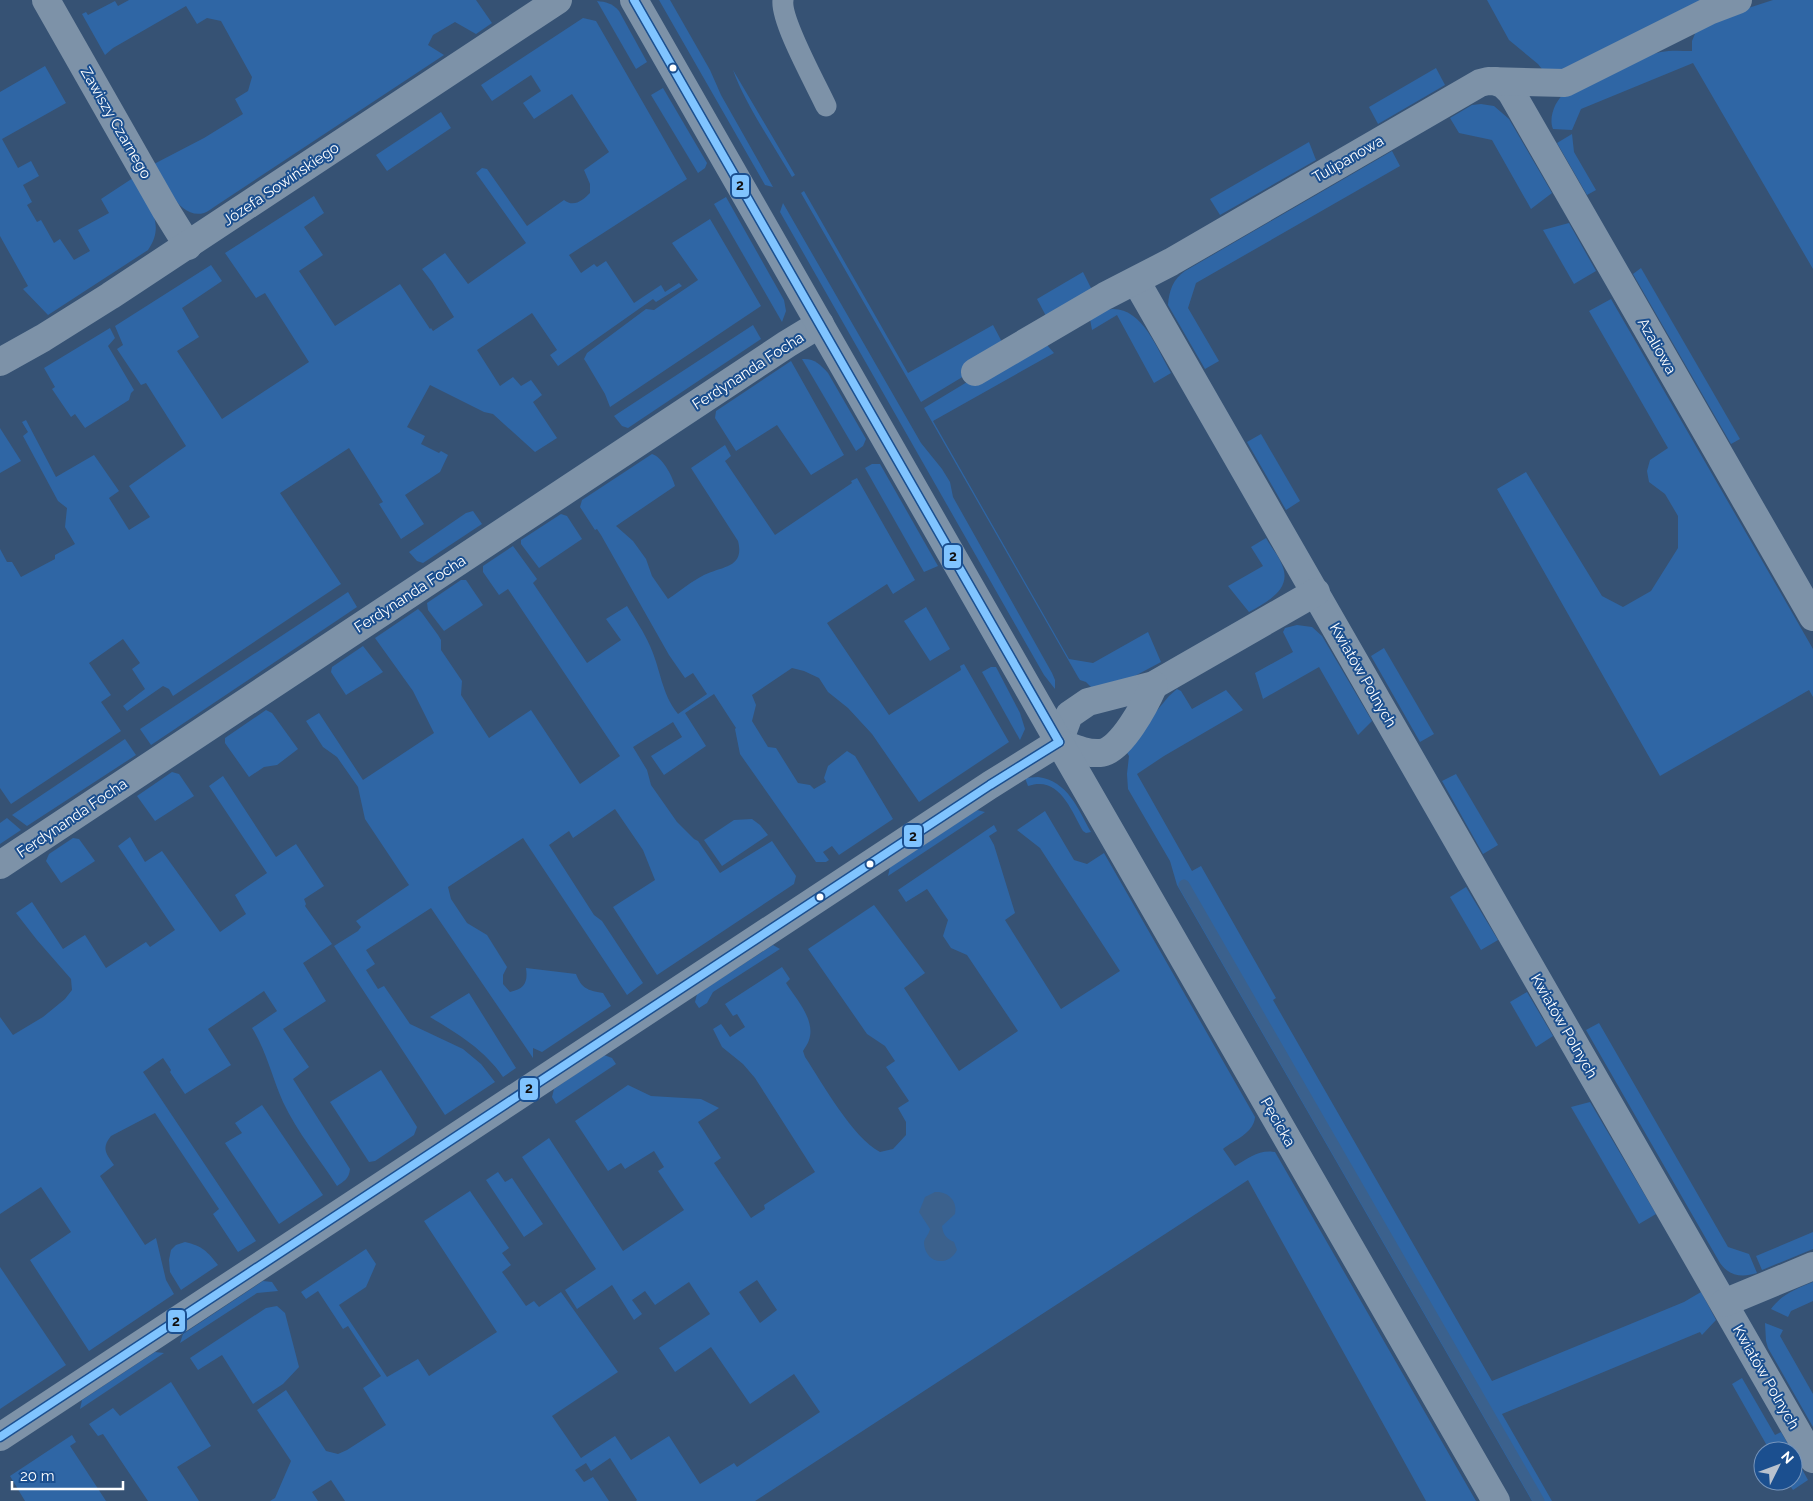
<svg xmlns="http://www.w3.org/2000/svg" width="1813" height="1501" font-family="Raleway,sans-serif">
  <rect width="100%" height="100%" fill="#365274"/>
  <g fill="#2f66a5" fill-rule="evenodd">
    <path d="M129 0H476L492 23 476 34 455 22 433 35 428 45 444 55 214 207C211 209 207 212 204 213 179 220 164 181 154 164L204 138 243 114 235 99 248 91 252 77 221 21 207 18 197 24 186 6 113 48 105 55 82 14 86 12 88 15 115 1 118 6Z"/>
    <path d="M659 0H670L710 70 721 95 773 187 765 185Z"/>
    <path d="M1487 0H1713L1549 78 1538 64 1509 40Z"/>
    <path d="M1773 0H1813V269L1693 63 1581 109 1572 130 1553 129C1548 117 1556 99 1566 92 1588 74 1634 58 1661 52 1671 50 1682 51 1692 51V41L1699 24Z"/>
    <path d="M597 1C606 2 612 3 619 11L647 62 636 69Z"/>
    <path d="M583 18 596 21 687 179 569 255 581 273 594 264 597 267 606 261 634 303 661 285 665 292 679 283 682 286 656 302 653 299 558 366 550 355 557 350 532 313 477 350 500 386 513 377 521 386 531 380 542 395 533 402 557 438 535 452 493 414 484 412 430 385 407 427 425 436 421 444 439 453 441 451 448 455 440 472 405 495 424 524 401 539 379 504 383 502 349 448 280 493 341 584 173 696 169 689 163 686 127 711 123 706 145 689 132 669 140 663 123 639 89 663 111 695 101 702 121 731 11 804 0 788V549L7 562H12L21 577 55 559V555L75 544 65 527 67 508 58 501 23 436 28 432 22 422 26 420 56 477 94 455 119 491 109 498 129 530 150 517 129 486 186 446 146 383 141 385 117 349 123 345 115 326 211 265 222 281 182 308 199 337 177 351 222 419 309 362 265 293 256 298 225 253 314 196 324 213 304 227 323 255 299 271 335 326 400 284 430 329 431 328 433 331 454 317 432 282 422 269 445 253 468 284 526 243 476 173 482 168 487 169 527 226 564 200C574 208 583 200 590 193V184L584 170 609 152 572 94 534 119 523 103 541 91 531 75 492 101 481 85Z"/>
    <path d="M45 66 66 103 2 139 18 168 31 161 39 176 23 185 32 202 27 205 37 222 41 220 54 243 60 239 74 260 90 251 78 230 109 213 101 199 133 178C147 202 167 223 148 250L48 315 23 289 28 286 0 236V92Z"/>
    <path d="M1436 68 1445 85 1378 124 1369 107Z"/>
    <path d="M733 70 795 175 792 177C773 144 745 104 733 70Z"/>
    <path d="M663 88 707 163 705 168 698 173 651 95Z"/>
    <path d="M1481 104 1494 106 1509 119 1552 193 1531 209 1492 140 1459 133 1450 118 1472 105Z"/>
    <path d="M441 112 451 128 387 171 376 155Z"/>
    <path d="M1572 134 1574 152 1596 190 1587 195 1557 143Z"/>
    <path d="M1309 142 1316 160 1220 215 1210 199Z"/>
    <path d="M1392 151 1400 166 1196 283 1188 308 1219 361 1205 369 1168 305C1169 291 1173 279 1185 271Z"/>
    <path d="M804 191 908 373 993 325 1002 342 974 370 921 402 801 193Z"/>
    <path d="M726 197 784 300 786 311 782 322 714 204Z"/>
    <path d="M783 203 921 443 942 469 950 482 953 497 1052 673 1055 680V689L1044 675 780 212Z"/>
    <path d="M710 219 761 306 610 407 605 394 586 362 584 359 587 353 646 309 654 310 698 280 672 243Z"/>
    <path d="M1569 223 1596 271 1574 284 1543 230Z"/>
    <path d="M1641 268 1740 439 1731 444 1633 274Z"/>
    <path d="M1083 272 1092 290 1046 316 1037 299Z"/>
    <path d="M1611 299 1813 649V697L1809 690 1660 776 1497 489 1526 472 1602 596 1623 607 1651 591 1678 548V516L1665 494 1649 482 1647 471 1650 460 1668 448 1589 311Z"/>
    <path d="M1113 309C1143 309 1157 349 1171 373L1154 383 1117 315 1092 330 1090 319 1105 310Z"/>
    <path d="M753 325 761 339 628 428 622 426 614 416Z"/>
    <path d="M110 328 115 338 108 346 134 390 131 393 129 400 85 428 75 414 71 417 52 389 55 387 44 368Z"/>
    <path d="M1047 345 1054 353 933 421 1069 659 1093 663 1148 632 1161 662 1131 678 1093 689 1086 682 1080 680 1078 677 924 408 977 376Z"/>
    <path d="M802 359C814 358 820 364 828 373L866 439 863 446 856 451Z"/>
    <path d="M791 361 844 455 811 475 777 425 736 451 715 418 716 411Z"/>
    <path d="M0 428 21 461 0 473Z"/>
    <path d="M1261 434 1300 501 1286 510 1247 442Z"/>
    <path d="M725 445 731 456 725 461 775 535 852 483 851 481 857 478 915 580 893 594 887 584 827 623 889 715 961 670 960 666 964 664 1009 742 919 802 872 734 848 708 828 692 819 678 804 671 792 668 752 695 756 705 752 721 768 747 776 748 798 783 810 785 814 789 826 782 824 778 828 766 847 751 855 756 893 819 839 855 832 846 823 852 829 860 826 862H816L740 754 735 729 736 728 714 694 685 713 706 746 664 775 651 756 682 737 673 722 633 747 647 770 651 785 677 822 694 839 698 841 720 873 772 841 796 876 794 884 657 975 613 907 655 880 643 850 615 809 573 838 569 831 549 845 594 915 602 921 643 983 627 995 523 838 448 887 451 899 467 923 487 935 507 967 503 975V984L510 992C525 989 528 982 526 968L576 974C582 989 587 990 603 993L611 1006 542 1052 533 1048V1058L431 908 366 950 375 964 366 970 378 989 384 986 410 1024 463 1049 481 1064 495 1082 445 1115 334 946 358 931 361 927 356 921 409 885 365 819 358 787 337 757 323 747 306 721 319 713 363 780 434 733 413 691 375 638 418 609 422 613 438 635 441 640V650L462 681 461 695 489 738 531 710 580 784 620 756 508 589 499 595 483 572V566L513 546 537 579 533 583 587 663 621 640 606 619 627 606C635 619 644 632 650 646 661 670 661 693 678 714L707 694 693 673 685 678 669 655 601 535 597 529 595 530 580 507 582 500 652 454C662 457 672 475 675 486L616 526 633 541 646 559 652 576 668 599C680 591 692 581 704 575 722 566 745 568 738 541L691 468Z"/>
    <path d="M872 464H880L938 566 924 572 865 468Z"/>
    <path d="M473 511 482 524 423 563 417 561 409 552 466 513Z"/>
    <path d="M561 514 567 516 582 539 539 568 521 544V540Z"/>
    <path d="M1266 538C1271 547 1279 556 1282 565 1293 590 1266 602 1249 612L1228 586 1263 566 1251 547Z"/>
    <path d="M461 580H466L483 605 444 631 428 610 427 603Z"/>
    <path d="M348 592 357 607 151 745 140 729Z"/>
    <path d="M926 607 950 649 930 661 904 621Z"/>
    <path d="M1297 625 1312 627 1322 636 1372 721 1358 735 1319 667 1263 699 1255 673 1293 652 1283 632 1285 628Z"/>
    <path d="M363 646 383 672 346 695 331 672 332 667Z"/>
    <path d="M1384 648 1434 734 1420 742 1371 656Z"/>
    <path d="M991 667H996L1020 713 1025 729 1020 740 982 672Z"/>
    <path d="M1177 689 1181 691 1192 709 1226 690 1243 710 1164 756 1137 774 1192 871 1201 866 1276 998 1273 1000 1492 1381 1684 1302 1701 1292 1716 1320 1702 1335 1700 1332 1502 1414 1552 1501H1532L1177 885 1170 861 1128 789 1127 774 1129 756 1125 749 1169 696Z"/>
    <path d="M266 710 272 713 298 749 277 765 264 767 249 777 225 743V738Z"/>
    <path d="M125 739 136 755 27 826 12 815Z"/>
    <path d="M172 772 179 774 194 796 155 821 137 796Z"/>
    <path d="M1456 774 1498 845 1483 854 1442 781Z"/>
    <path d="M223 776 276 857 296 844 324 886 304 899 306 904 305 906 332 944 303 963 326 1001 283 1029 309 1067 293 1079 350 1169C349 1179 344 1181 337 1186 319 1158 297 1132 283 1102 272 1077 266 1050 252 1028L277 1011 264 991 208 1029 231 1065 185 1094 170 1072 171 1070 163 1058 143 1072 256 1241 238 1252 213 1214 219 1209 155 1113 111 1136C101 1148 106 1154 114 1165L100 1176 145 1245 156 1238 166 1280 174 1294 89 1351 30 1260 71 1232 41 1187 0 1214V1017L13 1035 43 1017 65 999 72 990 71 979 37 940 16 913 32 902 63 949 85 935 106 968 146 942 150 947 175 930 118 846 130 837 145 862 162 851 220 932 246 914 235 895 267 873 209 786Z"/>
    <path d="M1038 777C1068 781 1078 809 1091 832L1086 833 1083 831C1071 810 1059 775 1028 786L1025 778Z"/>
    <path d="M977 810 985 812 888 876 890 867Z"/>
    <path d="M1045 811 1074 860 1087 864 1104 853 1255 1117C1254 1133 1234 1140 1223 1149L1235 1166C1248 1158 1260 1149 1275 1152L1476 1501H1426L1248 1180 755 1501H636L637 1500 610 1458 591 1471 586 1463 575 1470 584 1482 593 1477 609 1501H345L331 1480 312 1492 318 1501H270L275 1498 291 1461 257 1410 286 1390 326 1451 338 1454 347 1450 386 1425 363 1388 381 1376 348 1326 343 1329 318 1291 306 1299 301 1292 366 1249 376 1264 366 1287 339 1305 387 1377 418 1359 429 1376 497 1332 424 1221 470 1191 509 1248 502 1253 511 1265 502 1272 526 1306 534 1301 539 1307 561 1292 618 1372 552 1416 581 1458 615 1436 631 1460 669 1436 700 1484 734 1463 737 1467 820 1412 794 1374 750 1404 711 1347 675 1372 659 1348 710 1314 689 1282 655 1305 645 1291 632 1300 642 1314 634 1320 612 1285 577 1309 565 1290 596 1269 522 1157 549 1138 623 1251 684 1210 658 1171 664 1167 654 1151 625 1169 621 1163 608 1171 575 1121 628 1085 651 1096 701 1099 719 1108 698 1122 721 1158 714 1163 751 1218 765 1209 764 1205 815 1172 755 1078 743 1064 722 1047 713 1029 721 1024 730 1037 745 1027 737 1014 733 1016 725 1004 782 967 790 979 786 983C796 999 816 1020 809 1040 808 1044 805 1047 803 1051L805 1057C823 1084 852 1137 880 1152L893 1149 906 1135V1122L898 1108 909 1101 886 1067 895 1061 885 1046 867 1034 808 949 874 905 925 973 904 988 959 1071 1018 1031 967 955 951 948 943 936 948 920 927 889 906 902 898 890 994 825 997 831 989 836 994 845 1015 913 1005 920 1061 1009 1120 971 1040 848 1017 830ZM757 1280 777 1310 760 1323 739 1292Z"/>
    <path d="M7 818 21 830 0 844V823Z"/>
    <path d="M752 819 760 825 768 835 722 866 704 840 734 820Z"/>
    <path d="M73 838 79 839 95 861 61 883 46 861 49 854Z"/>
    <path d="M1466 887 1498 940 1481 950 1450 897Z"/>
    <path d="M773 945 780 949 713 992 707 1003 699 1008 695 1002 697 994Z"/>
    <path d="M1527 992 1553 1036 1536 1047 1510 1002Z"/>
    <path d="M469 993 516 1068 503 1077C485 1050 458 1034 430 1017Z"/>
    <path d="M1599 1023 1728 1247 1749 1254 1757 1273C1742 1278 1729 1276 1720 1263L1586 1030Z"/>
    <path d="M604 1055 612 1058 616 1064 556 1104 552 1097 554 1089Z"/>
    <path d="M381 1070 417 1127 414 1135 375 1161 369 1162 330 1102Z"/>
    <path d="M1590 1102 1656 1214 1639 1224 1571 1107Z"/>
    <path d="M262 1105 323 1195 279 1224 225 1143 242 1133 235 1123Z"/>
    <path d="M498 1172 505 1182 512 1178 543 1224 524 1237 486 1180Z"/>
    <path d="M1813 1232V1249L1762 1270 1756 1256Z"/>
    <path d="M185 1242C202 1246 207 1251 218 1265L181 1290 170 1272 169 1260 171 1250 176 1245Z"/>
    <path d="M0 1267 66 1365 0 1409Z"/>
    <path d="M263 1281 272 1282 278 1291 257 1293 180 1343 183 1334Z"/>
    <path d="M1813 1282V1301L1791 1311 1788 1317 1771 1309C1782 1294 1796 1289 1813 1282Z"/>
    <path d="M277 1306 285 1313 299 1367 283 1384 253 1404 222 1355 198 1370 190 1358 266 1308Z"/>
    <path d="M1765 1323 1783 1330 1780 1336 1813 1394V1427L1768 1348 1766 1341Z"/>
    <path d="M155 1352 164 1353 80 1409 82 1400Z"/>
    <path d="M1742 1378 1775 1435 1781 1432 1792 1451H1770L1732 1384Z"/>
    <path d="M171 1382 211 1446 177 1467 199 1501H148L103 1434 98 1436 89 1424 113 1408 120 1416Z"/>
    <path d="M72 1435 76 1442 70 1446 106 1501H25L10 1476Z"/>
    <path d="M1793 1453 1808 1480 1793 1490 1787 1481H1793Z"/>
  </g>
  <path fill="#3b618d" d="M935 1192C948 1191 958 1201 955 1214L942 1226C943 1235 947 1239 954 1242L957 1250C948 1268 925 1263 924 1243 924 1238 929 1235 930 1229L919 1212 925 1197Z"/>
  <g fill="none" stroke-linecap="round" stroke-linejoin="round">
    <path stroke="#3b618d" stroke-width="11" d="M1184 885 1539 1501"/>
    <path stroke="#7d92a8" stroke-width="21" d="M783 0C780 20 816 84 826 106"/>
    <g stroke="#7d92a8" stroke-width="28">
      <path d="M46 0 165 209 188 246"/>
      <path d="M1495 81 1504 85 1511 92 1813 617"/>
      <path d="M1136 281 1813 1459"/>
      <path d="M0 362 43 338 110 296 558 0"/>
      <path d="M975 372 1105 296 1171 262 1480 83 1488 81 1565 83 1709 11 1738 0"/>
      <path d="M1059 742 1069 715 1088 702 1154 685 1316 592"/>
      <path d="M1059 742C1072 747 1085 754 1100 753 1121 752 1146 703 1154 685"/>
      <path d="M0 865 787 344 820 324"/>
      <path d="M1724 1303 1813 1266"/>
      <path d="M0 1437 990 785 1059 742"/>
    </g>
    <path stroke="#7d92a8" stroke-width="28" d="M634 0 1059 742 1496 1501"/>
    <defs>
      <g id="bus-1">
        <path d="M634 0 1059 742"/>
        <path d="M0 1437 990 785 1059 742"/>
      </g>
    </defs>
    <use href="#bus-1" stroke="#1b4f8f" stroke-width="11"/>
    <use href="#bus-1" stroke="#80c4ff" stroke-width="8"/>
  </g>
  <g fill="#fff" stroke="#1b4f8f" stroke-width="2">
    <circle cx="673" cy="68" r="4.5"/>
    <circle cx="870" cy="864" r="4.5"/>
    <circle cx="820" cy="897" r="4.5"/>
  </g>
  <g text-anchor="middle" stroke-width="4" stroke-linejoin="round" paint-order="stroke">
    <g font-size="15" fill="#fff" stroke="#1b4f8f">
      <text transform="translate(116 123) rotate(60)" y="5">Zawiszy Czarnego</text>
      <text transform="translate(1348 159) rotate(-30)" y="5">Tulipanowa</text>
      <text transform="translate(281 184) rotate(-34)" y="5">Józefa Sowińskiego</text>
      <text transform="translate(1657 346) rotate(60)" y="5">Azaliowa</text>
      <text transform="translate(748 371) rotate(-33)" y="5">Ferdynanda Focha</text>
      <text transform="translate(410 594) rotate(-33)" y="5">Ferdynanda Focha</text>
      <text transform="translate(1363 675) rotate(60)" y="5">Kwiatów Polnych</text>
      <text transform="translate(72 818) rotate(-34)" y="5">Ferdynanda Focha</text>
      <text transform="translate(1564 1026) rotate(60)" y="5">Kwiatów Polnych</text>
      <text transform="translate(1278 1122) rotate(60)" y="5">Pęcicka</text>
      <text transform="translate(1766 1377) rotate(60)" y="5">Kwiatów Polnych</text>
    </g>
  </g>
  <g stroke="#1b4f8f" stroke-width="2">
    <rect x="731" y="174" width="19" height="24" rx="5" fill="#80c4ff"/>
    <rect x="943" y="544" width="19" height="25" rx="5" fill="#80c4ff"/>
    <rect x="903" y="824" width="20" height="24" rx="5" fill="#80c4ff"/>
    <rect x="519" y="1077" width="20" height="24" rx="5" fill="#80c4ff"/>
    <rect x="167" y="1309" width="19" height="24" rx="5" fill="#80c4ff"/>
  </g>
  <g font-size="14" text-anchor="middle" font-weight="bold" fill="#111">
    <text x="740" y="190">2</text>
    <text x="953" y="561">2</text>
    <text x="913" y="841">2</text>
    <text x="529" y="1093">2</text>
    <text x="176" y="1326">2</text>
  </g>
  <g transform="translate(1778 1466) rotate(48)"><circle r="24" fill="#1b4f8f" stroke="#7695bc"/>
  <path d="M0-4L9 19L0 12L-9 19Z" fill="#b9c2ce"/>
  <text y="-8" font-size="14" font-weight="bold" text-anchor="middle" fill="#ffffff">N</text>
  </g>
  <path d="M12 1481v8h111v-8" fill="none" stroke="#ffffff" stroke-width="2.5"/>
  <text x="20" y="1481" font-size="15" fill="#ffffff" stroke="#1b4f8f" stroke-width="4" paint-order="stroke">20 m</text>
</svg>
